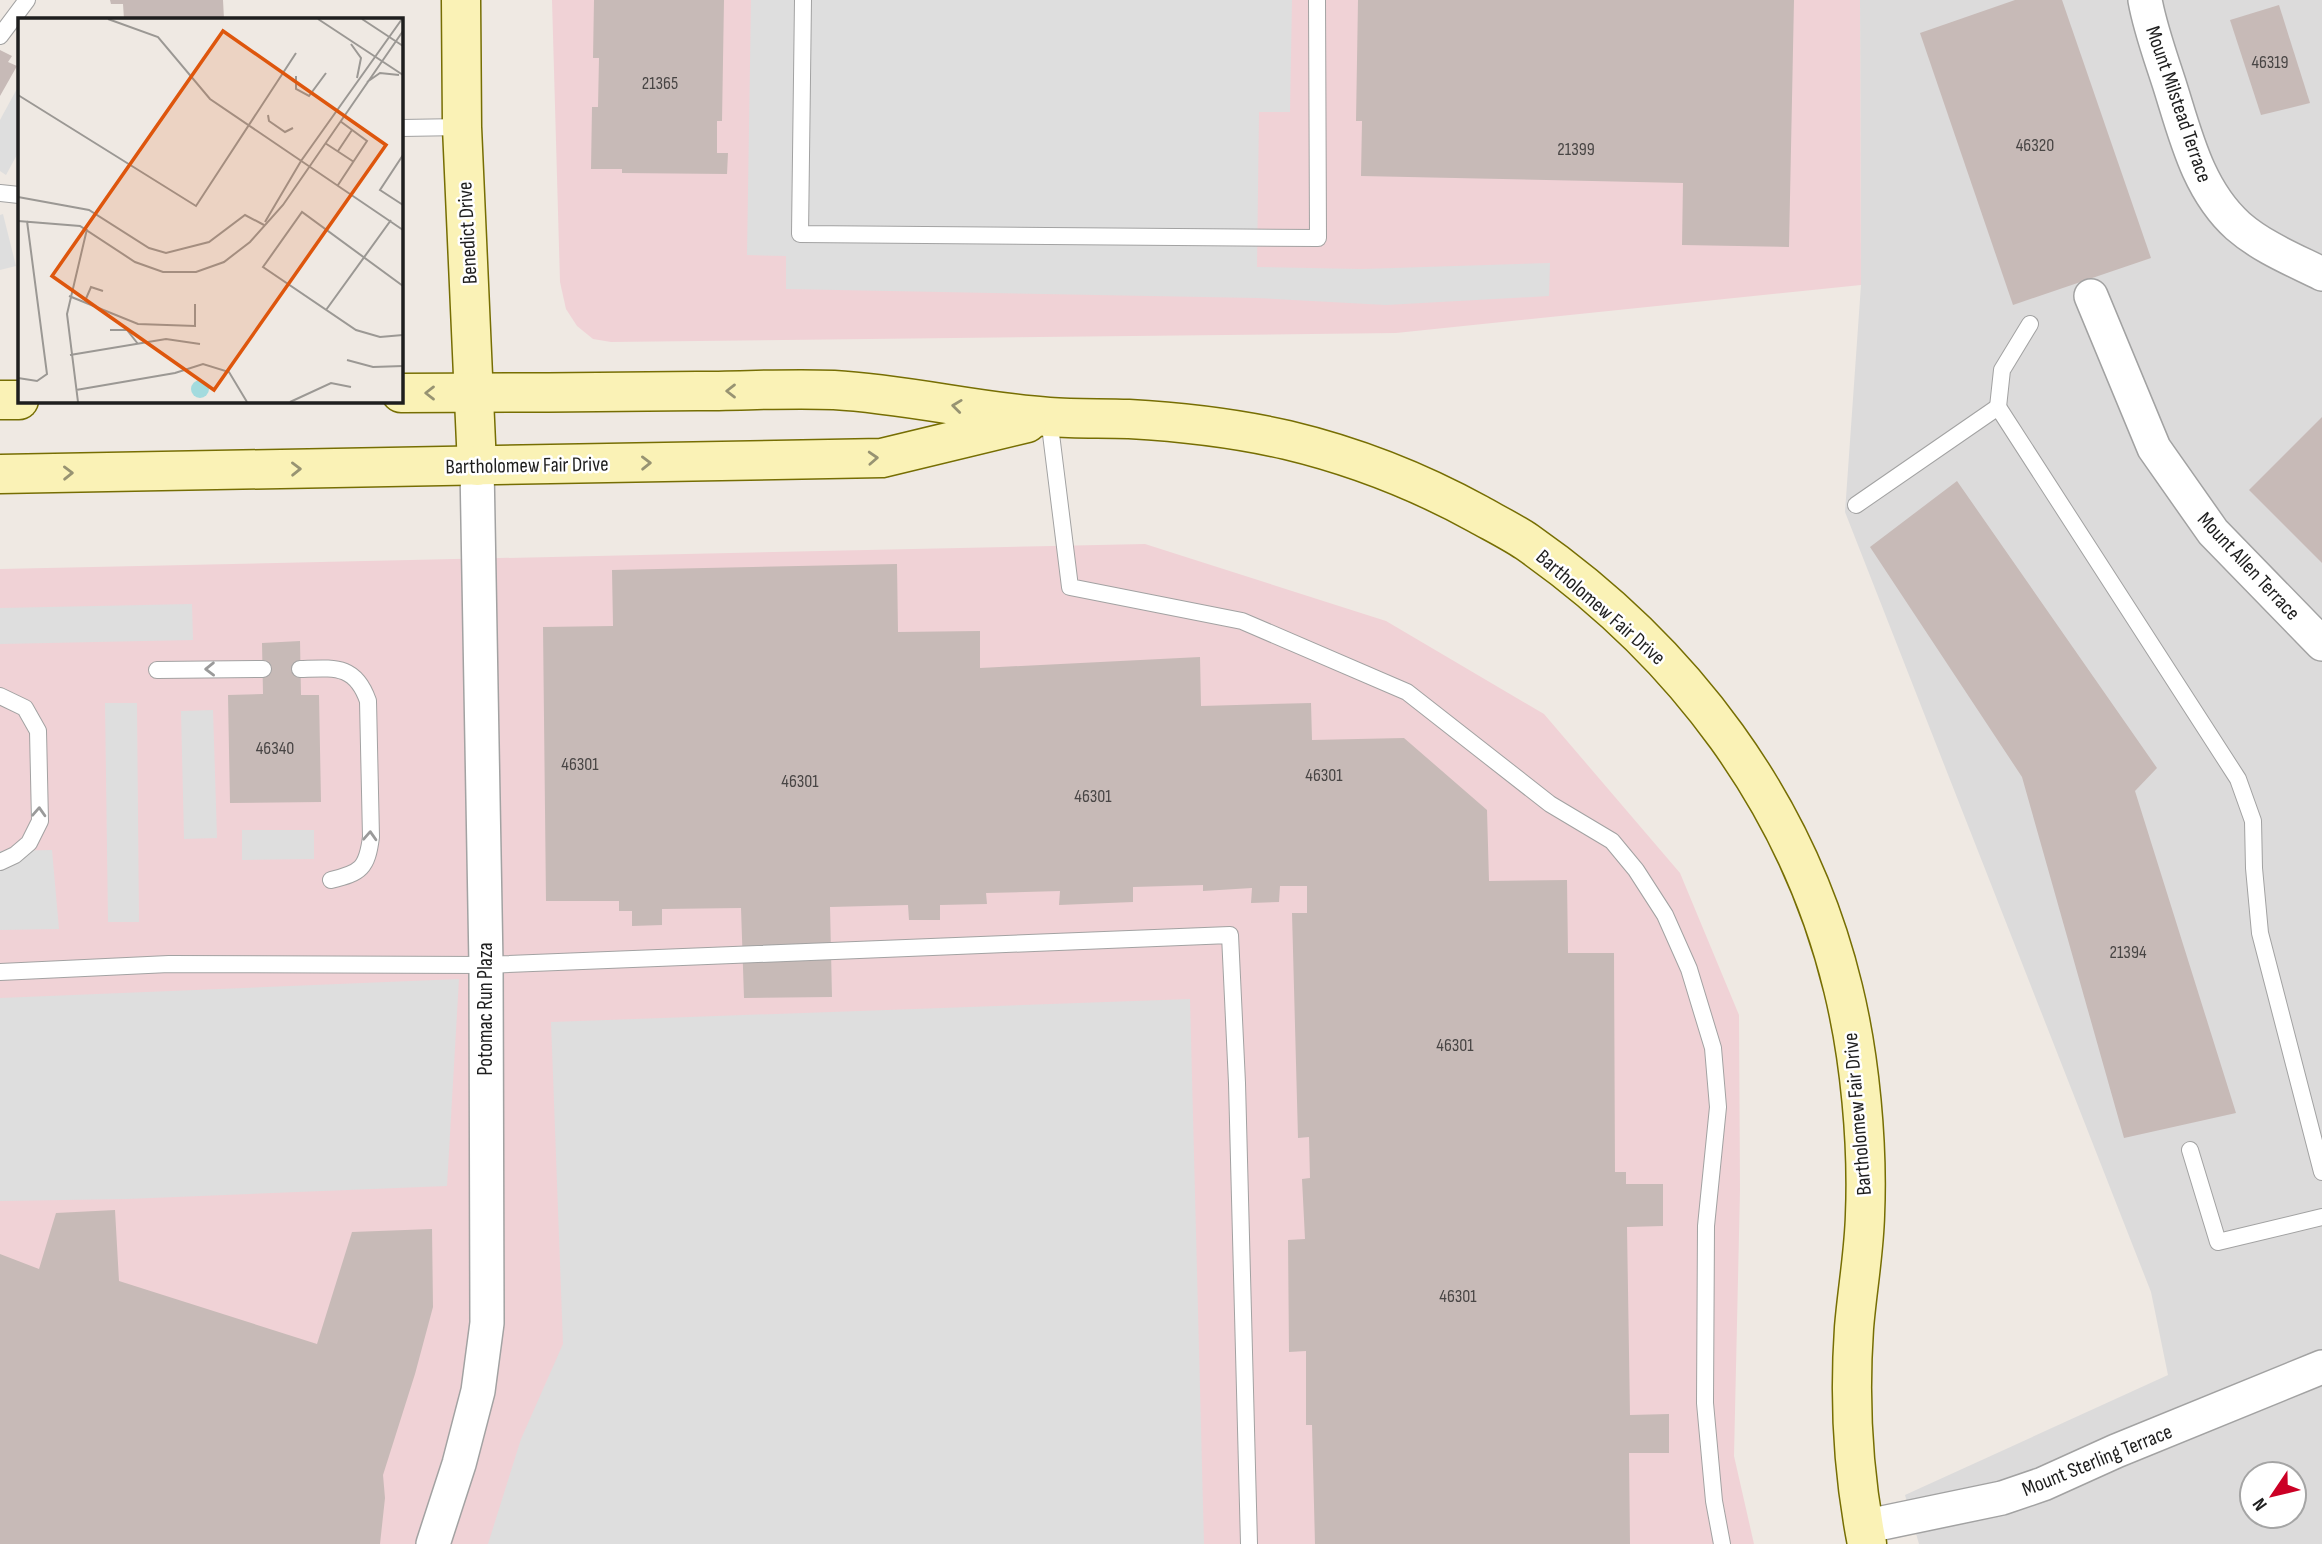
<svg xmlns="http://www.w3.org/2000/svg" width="2322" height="1544" font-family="'Sofia Sans Condensed',sans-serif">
  <rect width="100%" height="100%" fill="#efe9e3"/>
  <path fill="#dcdbdb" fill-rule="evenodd" d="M1860 0H2322V1544H1919L1905 1495 2168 1375 2151 1292 1845 512 1861 285ZM2252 1474H2294V1516H2252Z"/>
  <g fill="#f0d2d6">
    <path d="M552 0H1860L1861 285 1396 333 611 342 593 339 577 326 566 309 560 282Z"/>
    <path d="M1145 544 1386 621 1544 714 1680 873 1739 1015 1740 1190 1734 1456 1754 1544H0V569Z"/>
  </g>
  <g fill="#dedede">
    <path d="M751 0H1292L1290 112H1259L1257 267 1362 269 1550 263 1549 296 1386 305 1257 298 786 289V256L747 255Z"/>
    <path d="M19 85V151L6 175 0 171V120Z"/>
    <path d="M3 214 16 266 0 270V215Z"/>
    <path d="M192 604 193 640 0 644V608Z"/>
    <path d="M105 703H137L139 922H108Z"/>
    <path d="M213 710 217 838 184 839 181 711Z"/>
    <path d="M242 830H314V859L242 860Z"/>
    <path d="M52 850 59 929 0 930V851Z"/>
    <path d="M459 979 447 1186 127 1199 0 1201V998Z"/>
    <path d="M1190 999 1204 1544H488L521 1439 563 1344 551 1022Z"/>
  </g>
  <g fill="#c7bab7">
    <path d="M110 0H223L224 19H124L123 4H111Z"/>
    <path d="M594 0H724L722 121H717V153H728L727 174 622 173V169H591L592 107H598L599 58H593Z"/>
    <path d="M1358 0H1794L1789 247 1682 245 1683 183 1361 176 1362 121H1356Z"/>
    <path d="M2015 0H2062L2151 258 2013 305 1920 33Z"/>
    <path d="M2279 5 2310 103 2261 115 2230 20Z"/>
    <path d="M0 50 12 56 8 62 17 66 0 96Z"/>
    <path d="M2322 417V563L2249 490Z"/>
    <path d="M1957 481 2157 768 2135 791 2236 1113 2124 1138 2022 777 1870 547Z"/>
    <path d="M897 564 898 632 980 631V668L1200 657 1201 706 1311 703 1312 740 1404 738 1487 810 1489 881 1567 880 1568 953H1614L1615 1172H1626V1184H1663V1226L1627 1227 1630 1415 1669 1414V1453H1629L1630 1544H1315L1312 1425H1306V1351L1289 1352 1288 1240 1305 1239 1302 1179 1310 1178 1309 1137 1298 1138 1292 913H1307V886H1280L1279 902 1251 903 1252 888 1203 891V885L1133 887V902L1059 905 1060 891 986 893 987 904 940 905V920H909L908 905 830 907 832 997 744 998 741 908 662 909V925L632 926V911H619V901H546L543 627 613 626 612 570Z"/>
    <path d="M300 641 301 695H319L321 802 230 803 228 695 263 694 262 643Z"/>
    <path d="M115 1210 119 1281 317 1344 352 1232 432 1229 433 1307 415 1374 383 1475 385 1498 380 1544H0V1254L39 1269 56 1213Z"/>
  </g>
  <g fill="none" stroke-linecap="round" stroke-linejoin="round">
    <defs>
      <g id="lane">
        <path d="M803 0 800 234 1318 238 1317 0"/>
        <path d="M0 36 27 0"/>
        <path d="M401 128 462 127"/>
        <path d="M0 193 19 195"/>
        <path d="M1998 407 2002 370 2030 324"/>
        <path d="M1049 418 1070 587 1242 621 1407 692 1550 804 1612 841 1636 870 1665 915 1689 969 1713 1048 1718 1107 1706 1226 1705 1403 1714 1501 1722 1544"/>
        <path d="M1856 505 1998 407 2238 779 2253 821 2254 868 2260 933 2322 1172"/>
        <path d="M300 669C334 668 355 664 368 701L371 837C367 868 361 873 331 880"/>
        <path d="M157 670 263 669"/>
        <path d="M0 696 25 708 38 731 40 821 29 843 15 855 0 862"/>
        <path d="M0 972 169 964 486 965 1230 935 1237 1083 1249 1544"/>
        <path d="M2190 1150 2218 1242 2322 1217"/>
      </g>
      <g id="street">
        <path d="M2145 0C2150 28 2160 55 2169 83 2185 133 2197 189 2238 226 2262 247 2294 260 2322 274"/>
        <path d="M2091 296 2154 448 2213 532 2322 644"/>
        <path d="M1863 1527 2002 1498 2043 1484 2116 1451 2322 1367"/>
        <path d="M433 1544 459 1464 478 1391 487 1323 486 965 477 466"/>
      </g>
      <g id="secondary">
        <path d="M461 0 462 127 477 466"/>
        <path d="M401 393C500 393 598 392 697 391 743 391 789 388 834 390 906 394 977 412 1049 417 1076 419 1102 418 1129 419 1182 422 1235 428 1287 440 1354 456 1418 481 1478 514 1494 523 1512 532 1527 542 1683 651 1798 803 1843 988 1860 1057 1868 1144 1865 1215 1864 1253 1857 1291 1854 1328 1849 1401 1853 1473 1867 1544"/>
        <path d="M0 400H19"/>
        <path d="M0 474 882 458 1027 423"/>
      </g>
    </defs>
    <use href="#lane" stroke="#a2a2a2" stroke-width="18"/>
    <use href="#street" stroke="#a2a2a2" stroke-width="36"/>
    <use href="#secondary" stroke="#766e03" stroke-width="41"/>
    <use href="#lane" stroke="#fff" stroke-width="16"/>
    <use href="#street" stroke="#fff" stroke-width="33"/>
    <use href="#secondary" stroke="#faf2b6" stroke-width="38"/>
  </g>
  <defs><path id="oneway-chevron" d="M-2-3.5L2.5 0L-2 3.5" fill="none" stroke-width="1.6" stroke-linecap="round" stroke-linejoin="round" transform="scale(1.75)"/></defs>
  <g stroke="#979372">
    <use href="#oneway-chevron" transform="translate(731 391) rotate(180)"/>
    <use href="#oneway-chevron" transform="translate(430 393) rotate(180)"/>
    <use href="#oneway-chevron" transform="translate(957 406) rotate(-173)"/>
    <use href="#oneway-chevron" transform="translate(873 458) rotate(-3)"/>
    <use href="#oneway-chevron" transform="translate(646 463) rotate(-1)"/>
    <use href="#oneway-chevron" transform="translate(296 469) rotate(-1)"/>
    <use href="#oneway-chevron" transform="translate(68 473) rotate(-1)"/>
  </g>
  <g stroke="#9a9a9a">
    <use href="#oneway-chevron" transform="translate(210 669) rotate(179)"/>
    <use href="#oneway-chevron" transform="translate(39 812) rotate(-87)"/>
    <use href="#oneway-chevron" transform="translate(370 836) rotate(-87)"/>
  </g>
  <g text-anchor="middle" stroke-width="5" stroke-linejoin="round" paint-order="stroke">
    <g font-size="18" fill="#484544">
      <text x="2270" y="68">46319</text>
      <text x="660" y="89">21365</text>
      <text x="2035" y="151">46320</text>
      <text x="1576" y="155">21399</text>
      <text x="275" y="754">46340</text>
      <text x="580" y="770">46301</text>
      <text x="1324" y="781">46301</text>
      <text x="800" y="787">46301</text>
      <text x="1093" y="802">46301</text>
      <text x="2128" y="958">21394</text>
      <text x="1455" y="1051">46301</text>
      <text x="1458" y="1302">46301</text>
    </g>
    <g font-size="21" fill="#1e1e1e" stroke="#fff">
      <text transform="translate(2179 104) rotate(71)" y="7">Mount Milstead Terrace</text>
      <text transform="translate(467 233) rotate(-93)" y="7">Benedict Drive</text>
      <text transform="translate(527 465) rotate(-1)" y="7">Bartholomew Fair Drive</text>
      <text transform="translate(2249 566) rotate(47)" y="7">Mount Allen Terrace</text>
      <text transform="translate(1601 607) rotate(41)" y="7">Bartholomew Fair Drive</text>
      <text transform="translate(485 1009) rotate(-90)" y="7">Potomac Run Plaza</text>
      <text transform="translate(1857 1114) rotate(-95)" y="7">Bartholomew Fair Drive</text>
      <text transform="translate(2097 1460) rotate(-22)" y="7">Mount Sterling Terrace</text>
    </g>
  </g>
  <g transform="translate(18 18)">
    <rect width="385" height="385" fill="#efe9e3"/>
    <path d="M173 371a9 9 0 1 1 18 0a9 9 0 1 1-18 0Z" fill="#a3dbde"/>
    <path fill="none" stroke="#9b9894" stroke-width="2" d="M90 1 140 19 192 81 385 212M300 1 385 57M344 1 385 28M333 26 343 40 339 60M278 58V71L291 78 308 55M349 64 362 55 381 57M0 77 178 188 278 35M250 97 251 103 267 114 275 110M307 125 336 144M320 133 334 112M385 137 362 172 385 187M320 167 349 123 322 103M0 179 71 192 131 230 148 235 191 224 227 197 246 207M0 203 62 208 117 244 145 254H178L206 244 232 224 265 187 385 13M247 204 283 143 384 1M385 268 284 194 245 249 338 312 362 319 385 317M51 278 120 306 177 308V286M67 283 73 269 85 273M308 292 373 202M92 312H109L120 326M52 337 148 321 182 326M329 342 355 349 385 348M0 360 19 363 29 356 9 203M58 372 157 355 185 346 211 354 229 384M60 384 49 296 69 211M272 384 313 365 333 369"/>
    <path fill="#de560d" fill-opacity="0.15" stroke="#de560d" stroke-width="3.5" d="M205 13 368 127 196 372 34 258Z"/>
    <rect width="385" height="385" fill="none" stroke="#1e1e1e" stroke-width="3.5"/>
  </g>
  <g transform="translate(2273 1495) rotate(235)"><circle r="33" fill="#ffffff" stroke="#a5a5a5" stroke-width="2"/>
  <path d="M0-5L12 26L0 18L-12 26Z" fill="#cb0025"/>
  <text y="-10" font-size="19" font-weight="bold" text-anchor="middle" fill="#1e1e1e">N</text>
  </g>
</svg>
